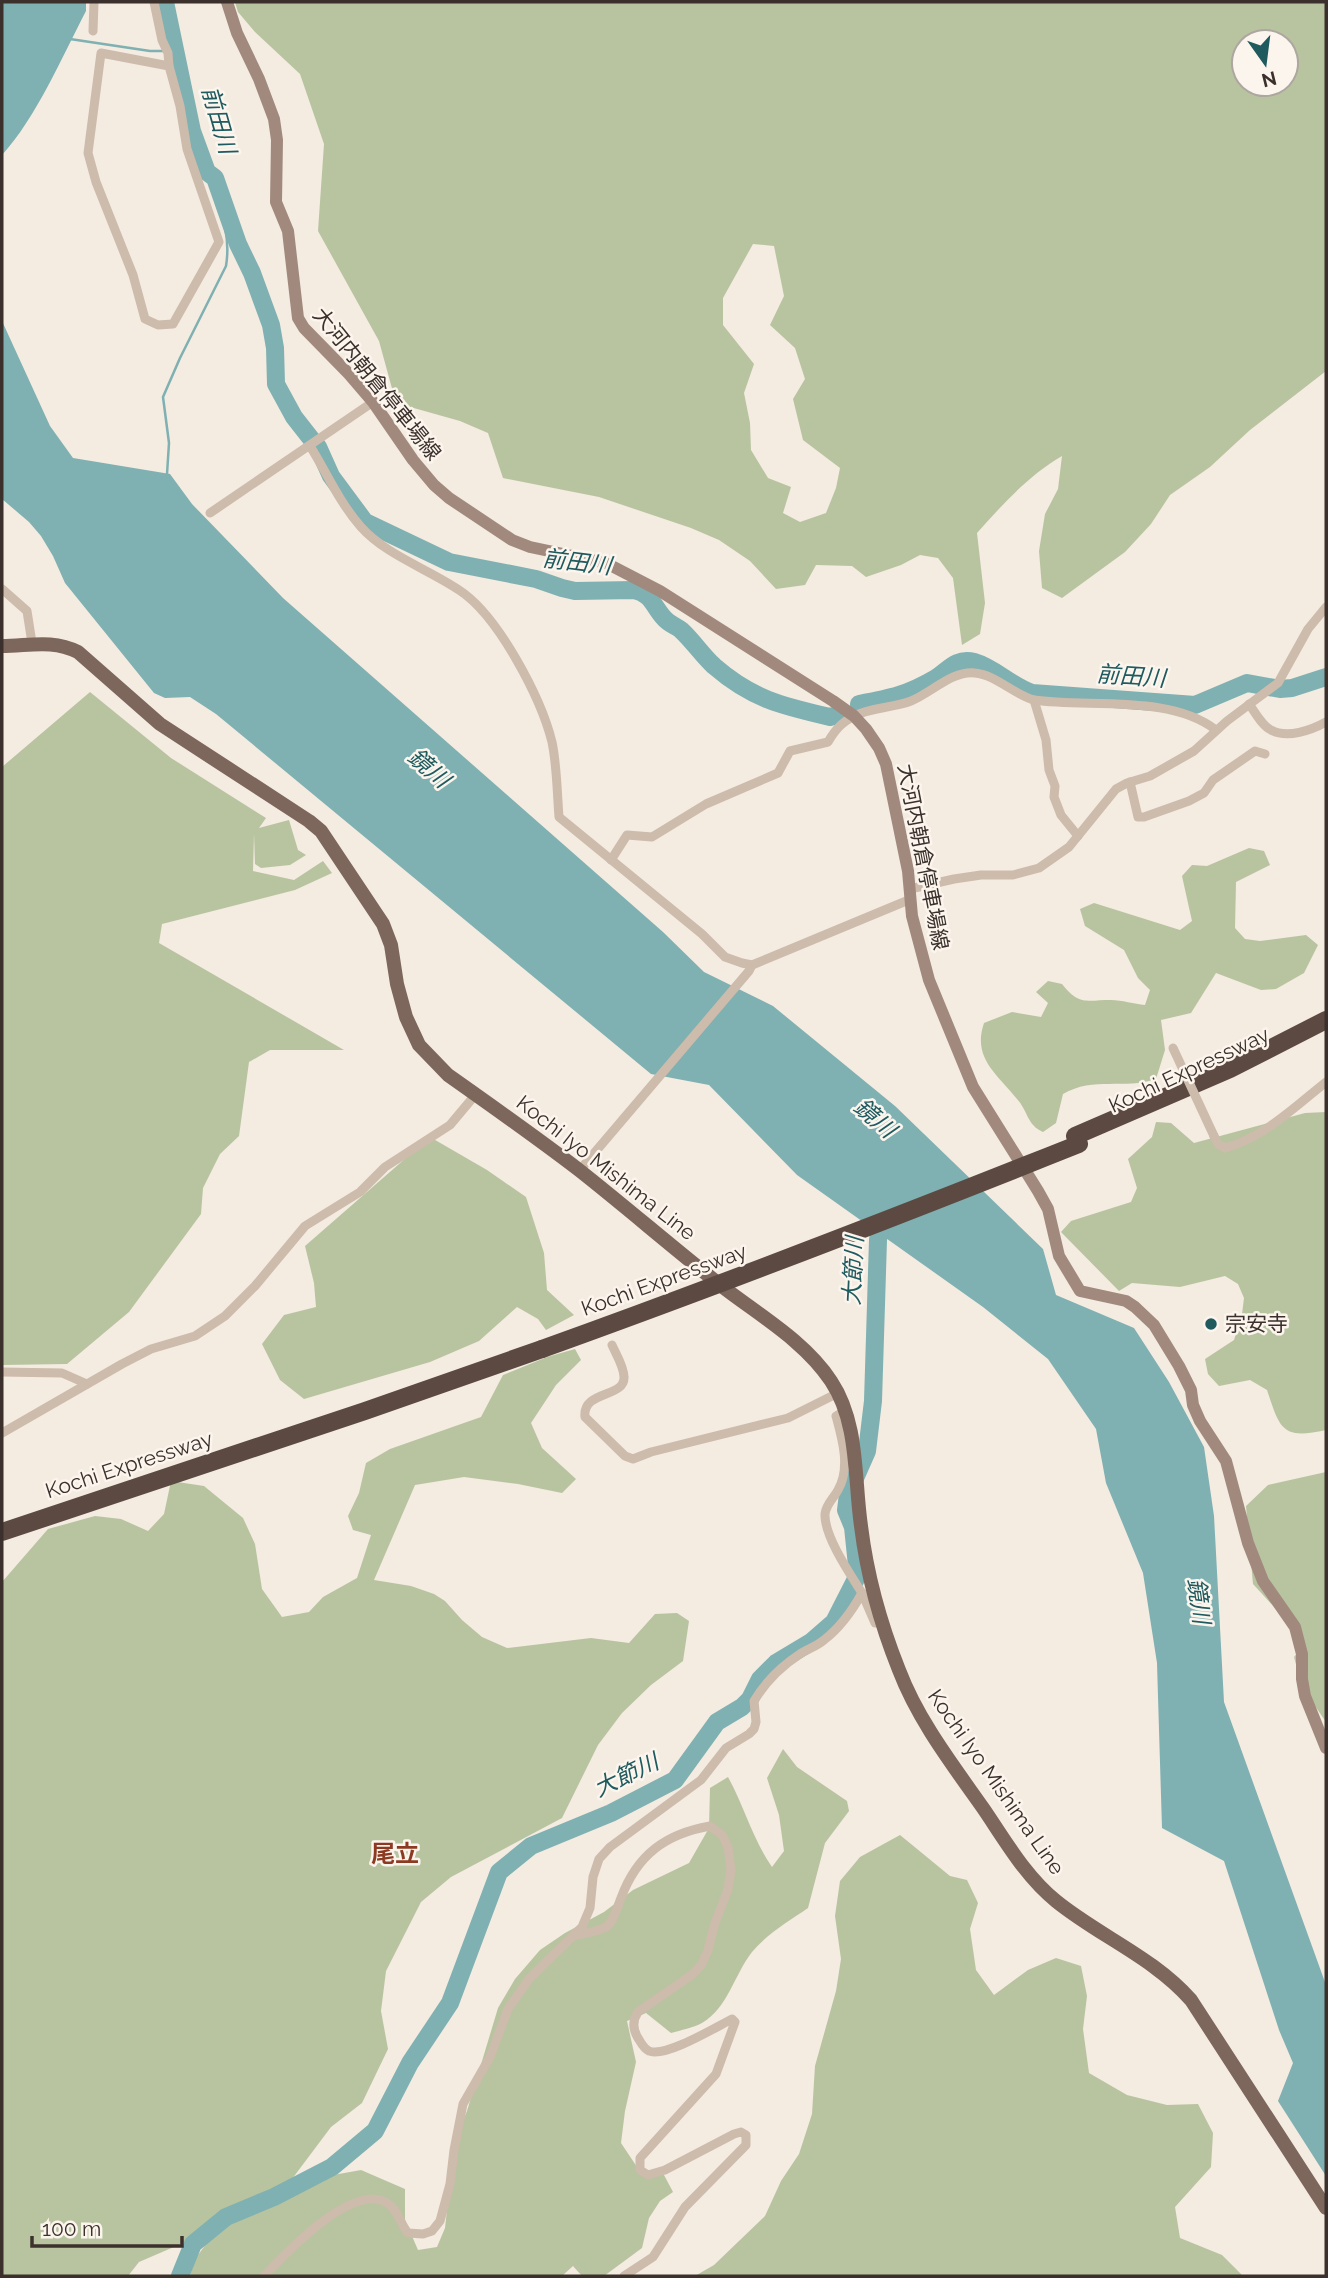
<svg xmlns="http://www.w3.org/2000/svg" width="1328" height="2278" font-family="Raleway,'Noto Sans JP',sans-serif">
  <rect width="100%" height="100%" fill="#f4ebe1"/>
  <g fill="#b8c4a0" fill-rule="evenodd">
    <path d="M235 2H1326V371L1250 430 1210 467 1170 495 1151 524 1125 552 1062 598 1042 588 1039 551 1045 514 1058 489 1062 456C1029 475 1002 505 977 533L985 603 980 634 962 645 953 578 938 558 920 555 901 565 866 577 852 566 816 565 805 585 776 589 750 561 719 540 691 528 599 497 503 478 488 433 460 421 396 403 379 341 318 231 324 144 300 74 255 32 238 12ZM1286 42V84H1244V42ZM753 244 774 246 784 296 770 325 795 348 805 379 793 399 803 440 840 468 836 488 826 513 800 522 783 513 791 487 768 478 751 450 750 423 744 393 754 364 723 325V298Z"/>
    <path d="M90 692 171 758 266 818 259 828 289 820 298 850 306 855 290 865 261 868 255 864 254 834 253 871 294 880 323 861 332 873 295 890 162 924 159 943 344 1050H270L249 1062 239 1136 220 1154 203 1188 201 1214 129 1312 67 1364 2 1365V767Z"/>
    <path d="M1249 848 1264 851 1270 865 1236 882 1235 928 1245 939 1260 941 1306 935 1318 945 1304 973 1276 989 1261 990 1216 973 1191 1013 1161 1020 1165 1050 1156 1079C1124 1090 1094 1076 1063 1094L1056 1123 1043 1132C1027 1125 1028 1111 1017 1099 997 1074 972 1058 984 1023L1012 1012 1041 1017 1048 1003 1036 992 1048 981 1062 984C1079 1006 1087 1000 1111 1000 1122 1000 1134 1004 1145 1005L1150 990 1138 978 1124 950 1085 926 1080 909 1094 903 1180 930 1192 921 1182 876 1192 865 1207 866Z"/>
    <path d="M1326 1112V1430C1282 1440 1280 1429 1267 1390L1250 1380 1219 1386 1208 1374 1205 1359 1234 1340 1242 1314 1244 1298 1238 1284 1225 1276 1180 1287 1132 1283 1119 1291 1061 1232 1071 1221 1131 1202 1137 1188 1128 1159 1152 1137 1156 1122 1171 1123 1194 1143 1305 1113Z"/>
    <path d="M430 1137 487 1170 526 1197 544 1253 547 1290 574 1315 546 1330 538 1319 517 1307 479 1341 430 1362 304 1399 280 1380 262 1344 284 1315 316 1307 314 1283 305 1246Z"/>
    <path d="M575 1349 581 1360 556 1385 531 1423 542 1448 576 1479 562 1493 518 1484 464 1477 415 1485 374 1580 411 1586 434 1594 445 1601 462 1620 482 1637 507 1648 591 1638 629 1643 655 1614 677 1613 689 1621 683 1661 651 1685 622 1713 598 1745 562 1818 451 1877 421 1902 386 1971 381 2011 388 2049 362 2103 331 2127 289 2183 361 2170 405 2189V2220L418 2250 437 2247 445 2228 455 2140 467 2111 498 2008 515 1979 540 1950 565 1933 604 1912 633 1890 689 1863 709 1828 710 1788 728 1777C744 1806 753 1840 772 1867L784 1851 779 1815 767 1778 783 1749 797 1767 847 1801 849 1811 825 1843 808 1908C789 1921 767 1934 752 1952 734 1975 728 2008 702 2023 693 2028 681 2030 671 2033L646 2013 627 2021 636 2062 625 2111 621 2143 637 2167 664 2175 673 2192 660 2201 649 2218 642 2248 604 2276H582L573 2266 562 2276H190L195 2259 218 2228 139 2262 128 2276H2V1582L48 1529 95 1516 121 1519 148 1531 164 1514 171 1481 204 1486 243 1518 255 1544 262 1589 282 1617 309 1612 323 1597 357 1578 371 1535 353 1530 348 1516 359 1493 366 1463 390 1449 481 1417 503 1375 547 1357Z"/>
    <path d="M1326 1472V1722L1302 1687 1294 1657 1303 1646 1297 1632 1253 1584 1246 1506 1268 1485Z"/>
    <path d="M900 1835 950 1876 967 1880 978 1903 970 1929 976 1970 994 1995 1028 1970 1056 1958 1081 1966 1087 1996 1083 2029 1089 2073 1127 2095 1167 2105 1198 2104 1213 2133 1211 2167 1175 2207 1180 2238 1222 2255 1243 2276H695L714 2265 765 2216 781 2181 799 2154 812 2114 815 2066 836 1991 841 1959 835 1916 840 1881 860 1857Z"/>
  </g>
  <g fill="#7fb0b2">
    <path d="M2 2H86V11C62 57 36 118 2 155Z"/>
    <path d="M2 321 50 426 73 458 170 474 192 504 283 598 663 932 704 972 773 1006 895 1106 1043 1249 1056 1295 1134 1328 1169 1382 1204 1447 1214 1516 1224 1702 1326 1985V2176L1278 2101 1293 2063 1279 2030 1224 1861 1162 1828 1157 1663 1143 1573 1106 1483 1096 1429 1048 1359 983 1307 797 1175 709 1085 651 1074 216 714 190 697 165 698 154 693 65 583 53 556 41 536 29 522 2 499Z"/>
  </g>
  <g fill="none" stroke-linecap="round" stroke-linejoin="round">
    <g stroke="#7fb0b2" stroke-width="2.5">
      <path d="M70 39 150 51H164"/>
      <path d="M167 474 169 443 163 397 180 358 226 266C232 229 217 206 207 172"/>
    </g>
    <g stroke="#7fb0b2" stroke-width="18">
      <path d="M165 2 192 131 207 172 215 178 238 244 252 273 271 325 275 348 276 384 294 417 312 440"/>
      <path d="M318 447 331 476 365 522 449 562 536 579 562 588 575 591 634 590C652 594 653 606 664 618 669 624 676 626 681 630 693 641 702 655 714 666 752 699 782 706 830 717L838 715"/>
      <path d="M859 704C891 698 907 695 936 678 948 670 957 657 974 662 995 668 1011 686 1032 693L1195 705 1247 683 1280 689 1292 688 1326 677"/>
      <path d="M180 2276 193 2244 226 2217 274 2197 332 2167 375 2131 410 2063 450 2003 499 1872 531 1846 611 1813 675 1780 717 1722 742 1707 750 1699 760 1679 776 1663 811 1642 834 1622 858 1575 853 1527 846 1510 848 1494 867 1451 873 1401 878 1240 882 1212"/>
    </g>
    <g stroke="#cdbbac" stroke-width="9">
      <path d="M154 2 162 40 168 53 169 66"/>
      <path d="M93 31 94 2"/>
      <path d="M101 53 169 66 180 106 187 149 219 242 173 324 158 325 145 319 133 275 96 182 88 153Z"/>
      <path d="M310 446C327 473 339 502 361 527 386 555 428 569 459 590 498 615 541 698 552 742 557 766 557 792 559 817L702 934 725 957 742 963 752 965 911 899"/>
      <path d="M210 513 373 402"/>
      <path d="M2 589 27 611 32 643"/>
      <path d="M1034 700 1046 740 1049 770 1055 786 1054 797 1061 815 1078 836"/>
      <path d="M1249 704C1255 712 1262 726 1271 730 1287 739 1312 730 1326 722"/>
      <path d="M1130 782 1138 817H1144L1189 801 1204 793 1213 780 1255 751 1265 754"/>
      <path d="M611 860 627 835 652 837 706 804 778 773 790 751 828 742C835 730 841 723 854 716 872 707 893 708 911 701 931 693 953 670 975 673 996 675 1013 694 1034 700 1089 708 1170 694 1216 730"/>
      <path d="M910 889 954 879 981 875H1013L1039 868 1069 847 1116 789 1127 783 1150 776 1194 751 1227 721 1278 683 1308 629 1326 607"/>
      <path d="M1214 1136 1218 1144 1225 1148C1263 1138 1296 1106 1326 1082"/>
      <path d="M579 1171 749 971 752 965"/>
      <path d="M612 1345C616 1354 624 1367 624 1377 625 1398 582 1390 585 1417L625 1456 633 1459 651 1452 788 1418 838 1393"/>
      <path d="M2 1372 62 1373 87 1384"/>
      <path d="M846 1410 836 1416C842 1438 851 1468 838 1490 834 1498 826 1504 825 1514 824 1536 850 1574 862 1593"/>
      <path d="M2 1433 122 1364 151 1349 195 1336 225 1316 255 1286 305 1226 360 1192 385 1167 450 1125 476 1094"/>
      <path d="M574 1936C584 1933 597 1932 606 1927 614 1922 617 1907 621 1898 637 1855 665 1834 710 1826L722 1835 728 1847 731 1870 728 1889 714 1926 708 1950 702 1964 693 1974 638 2012C632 2021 633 2030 638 2038 641 2043 644 2049 649 2051 665 2058 716 2027 732 2019L735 2022 716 2074 640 2158V2170L648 2175 665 2170 734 2134 741 2132 746 2135V2145L685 2207 653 2257 624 2276"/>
      <path d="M264 2276C286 2253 352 2182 387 2203 398 2209 400 2224 408 2233L423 2234 432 2231 440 2221 450 2184 454 2150 463 2104 490 2057 508 2009 529 1979 582 1927 590 1908 593 1877 599 1859 610 1847 701 1780 726 1748 749 1734 754 1729 756 1722 754 1701C766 1681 780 1667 800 1654 808 1649 817 1646 824 1640 841 1627 852 1611 862 1593L875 1623 883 1622"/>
    </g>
    <path stroke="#a18a7d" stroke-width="12" d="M227 2 237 33 259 79 274 119 277 140 276 202 288 231 298 318 304 328 349 374 373 402 413 460 434 485 449 498 512 540 530 547 606 563 660 591 833 701 854 716 866 729 879 748 886 764 908 871 912 916 929 980 973 1087 1038 1191 1048 1209 1059 1256 1080 1291 1126 1301 1135 1307 1154 1325 1179 1366 1191 1390 1193 1405 1200 1421 1226 1461 1248 1543 1263 1581 1295 1627 1302 1654V1679L1305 1696 1326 1748"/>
    <path stroke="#7d675c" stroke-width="14" d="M2 646C29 646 52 639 78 652L160 724 309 821 321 831 383 924 391 945 397 984 406 1017 419 1045 448 1075C492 1106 536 1137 579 1170 626 1207 672 1247 719 1284 757 1314 804 1340 831 1381 859 1423 854 1478 861 1526 867 1575 881 1625 899 1670 918 1720 952 1764 983 1808 1005 1840 1025 1876 1056 1901 1099 1936 1153 1957 1191 2000L1326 2208"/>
    <g stroke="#5c4a42" stroke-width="18">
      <path d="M1075 1136 1230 1069 1326 1020"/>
      <path d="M2 1532 365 1411 542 1349"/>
    </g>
    <path stroke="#cdbbac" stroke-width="9" d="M1173 1048 1214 1136"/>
    <path stroke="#5c4a42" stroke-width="18" d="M542 1349C723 1284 901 1215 1079 1144"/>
  </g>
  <circle fill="#1f5a5e" stroke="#fbf5ee" stroke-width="2.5" cx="1211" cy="1324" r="7"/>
  <g text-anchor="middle" stroke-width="5" stroke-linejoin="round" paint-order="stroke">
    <g font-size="21" fill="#3b302b" stroke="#fbf5ee">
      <text transform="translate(377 384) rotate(51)" y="7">大河内朝倉停車場線</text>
      <text transform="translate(923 857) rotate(79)" y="7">大河内朝倉停車場線</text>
      <text transform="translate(1189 1070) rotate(-25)" y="7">Kochi Expressway</text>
      <text transform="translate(606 1168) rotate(38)" y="7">Kochi Iyo Mishima Line</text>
      <text transform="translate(664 1280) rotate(-20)" y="7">Kochi Expressway</text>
      <text transform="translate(129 1465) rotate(-18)" y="7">Kochi Expressway</text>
      <text transform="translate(996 1782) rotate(55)" y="7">Kochi Iyo Mishima Line</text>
    </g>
    <g font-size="21" fill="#3b302b" stroke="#fbf5ee" text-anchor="start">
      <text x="1225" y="1331">宗安寺</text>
    </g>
    <g font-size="23" font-style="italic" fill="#1f5a5e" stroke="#fbf5ee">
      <text transform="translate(219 120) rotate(74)" y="8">前田川</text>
      <text transform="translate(577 562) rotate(7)" y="8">前田川</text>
      <text transform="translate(1131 676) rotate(4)" y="8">前田川</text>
      <text transform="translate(429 768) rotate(41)" y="8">鏡川</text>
      <text transform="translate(875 1118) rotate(41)" y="8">鏡川</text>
      <text transform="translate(853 1271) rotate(-87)" y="8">大節川</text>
      <text transform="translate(1199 1601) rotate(82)" y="8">鏡川</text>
      <text transform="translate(626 1775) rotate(-26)" y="8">大節川</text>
    </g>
    <g font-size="24" font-weight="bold" fill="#8c3b22" stroke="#fbf5ee">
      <text x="395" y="1862">尾立</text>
    </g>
  </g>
  <rect width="1328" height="2278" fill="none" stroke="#3b302b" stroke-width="7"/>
  <g transform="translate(1265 63) rotate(166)"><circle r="33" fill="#fbf5ee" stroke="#aea6a0" stroke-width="2"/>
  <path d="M0-5L12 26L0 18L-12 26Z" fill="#1f5a5e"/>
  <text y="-10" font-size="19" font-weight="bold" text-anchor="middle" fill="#3b302b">N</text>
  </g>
  <path d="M32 2236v10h150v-10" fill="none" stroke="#3b302b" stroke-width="3.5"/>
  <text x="42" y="2236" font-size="21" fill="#3b302b" stroke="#fbf5ee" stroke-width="5" paint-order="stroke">100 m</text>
</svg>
